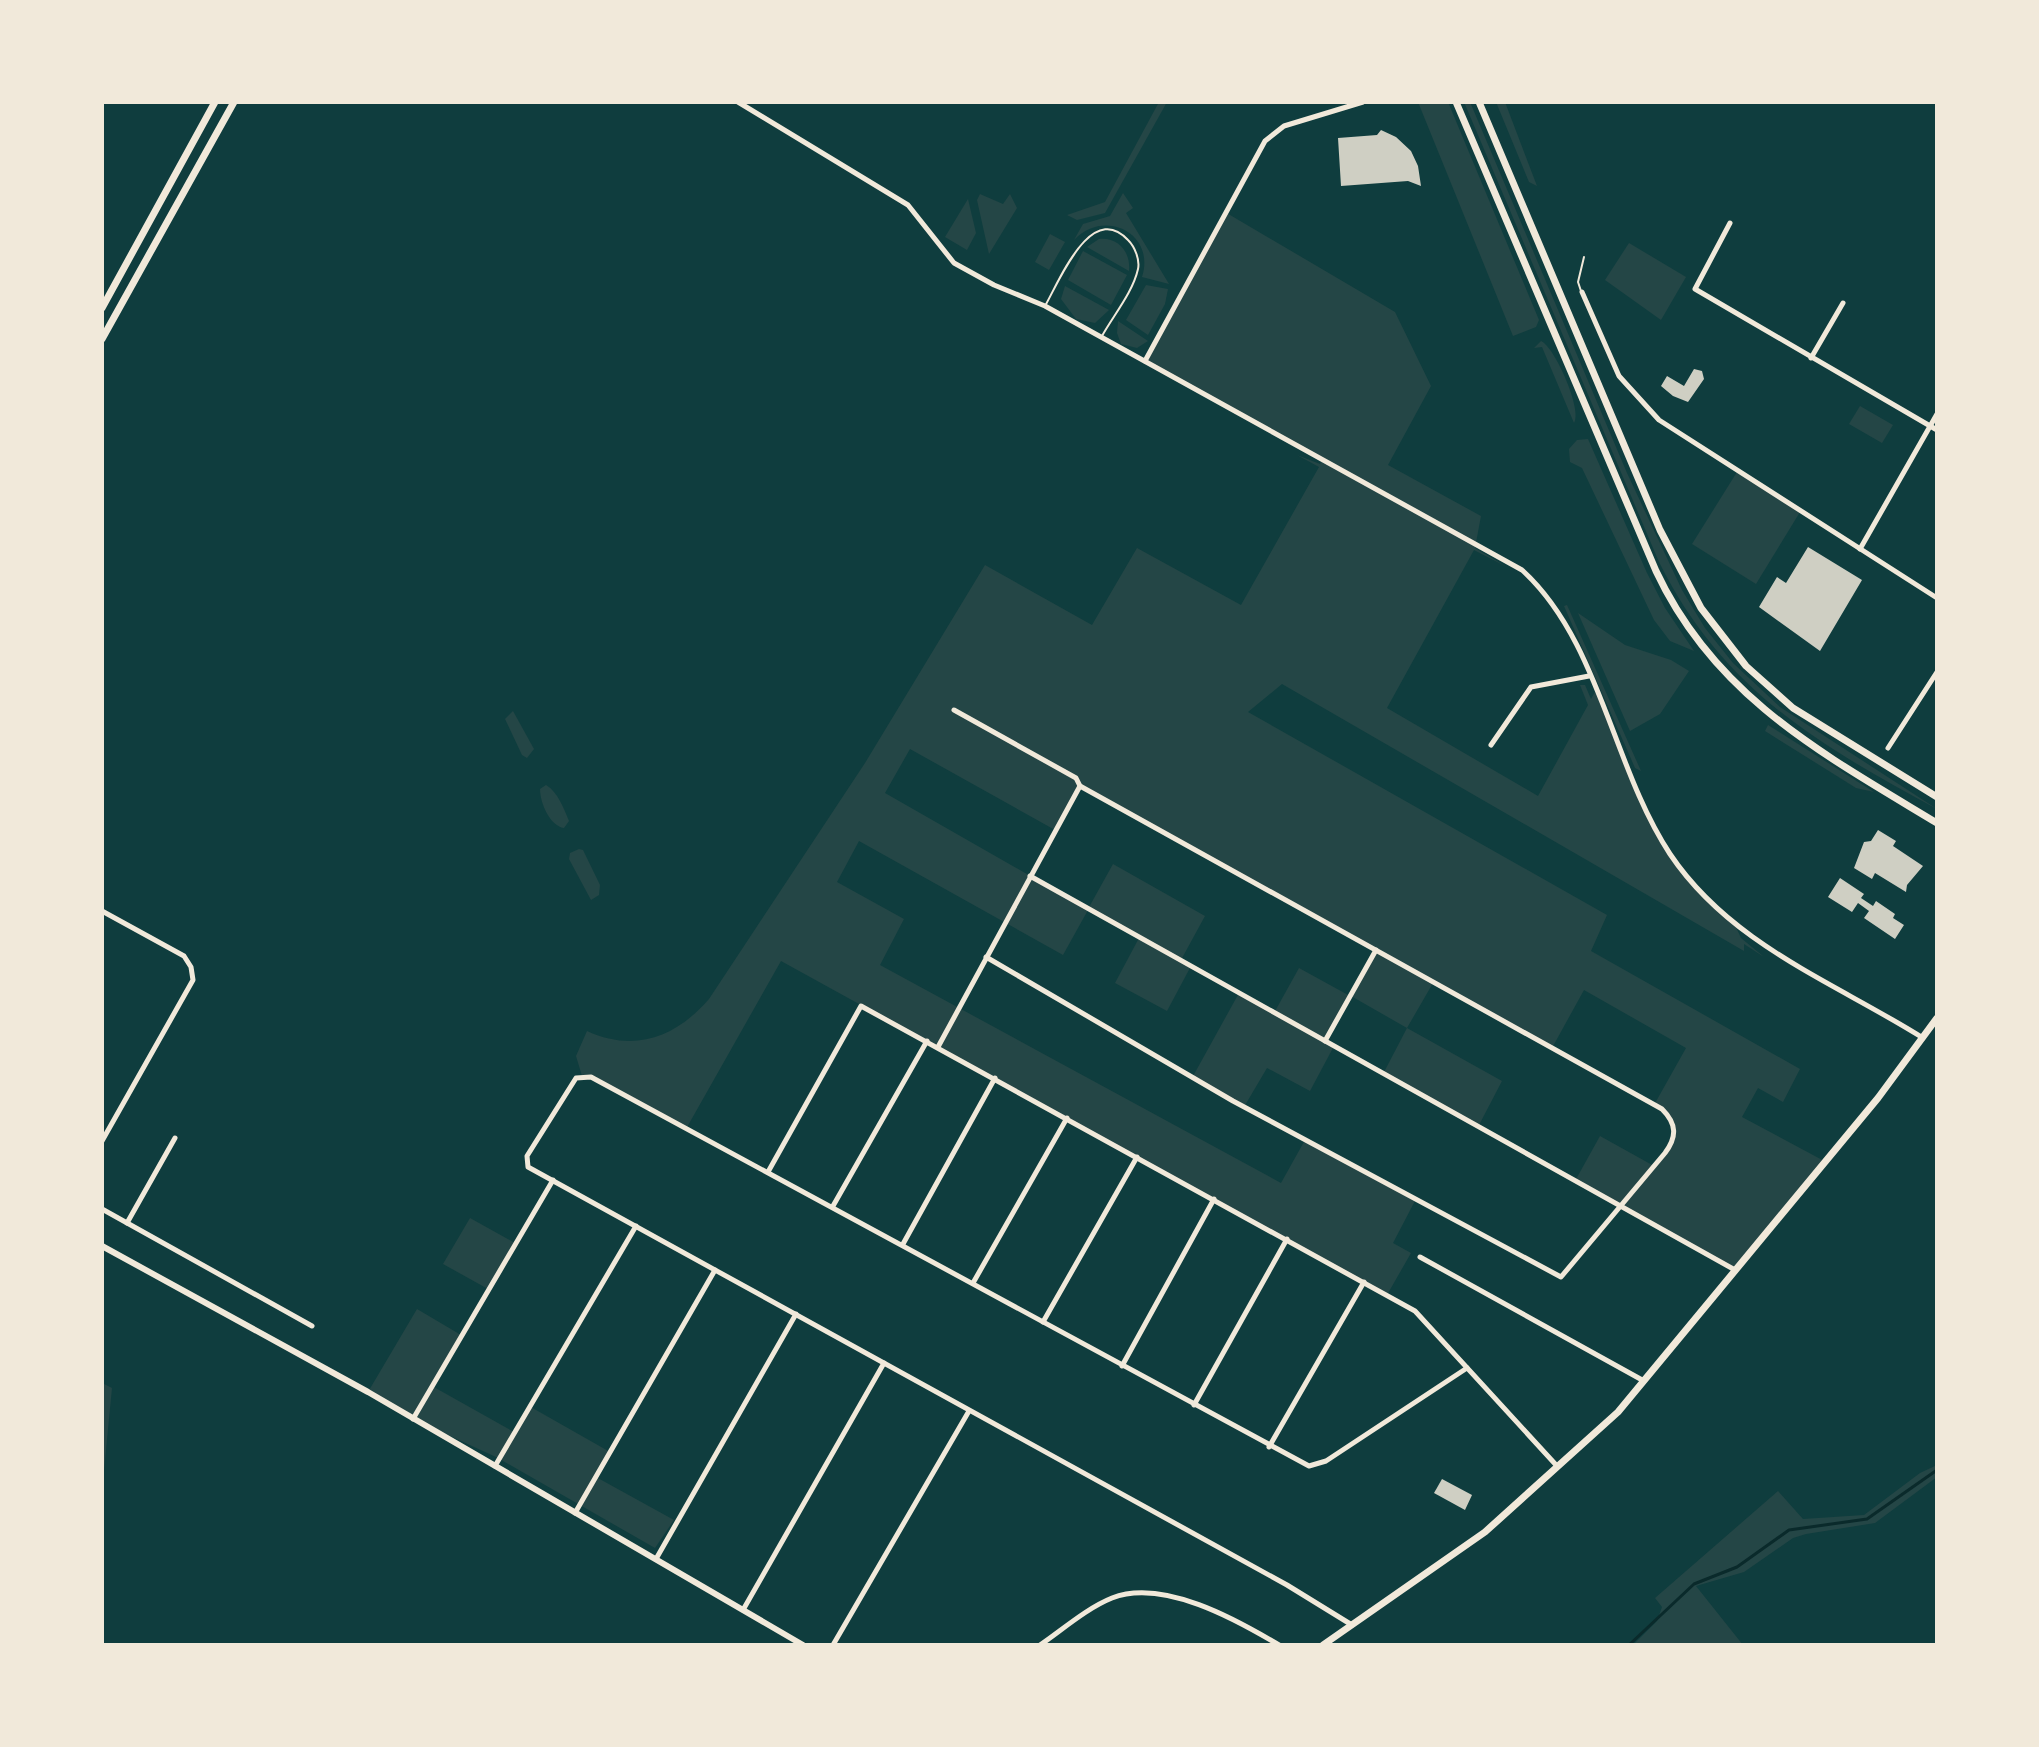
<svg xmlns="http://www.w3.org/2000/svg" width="2039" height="1747" font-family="'Zilla Slab',serif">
  <rect width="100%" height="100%" fill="#0f3d3e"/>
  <g fill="#244646">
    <path d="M1159 102H1167L1105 213 1077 220 1067 215 1105 202Z"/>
    <path d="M1418 102H1448L1539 320 1536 327 1513 336Z"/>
    <path d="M1464 102H1470L1627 473 1682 590 1705 628 1733 663 1780 707 1937 809C1817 744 1722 689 1659 562Z"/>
    <path d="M1496 102H1505L1537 186 1529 182Z"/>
    <path d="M1123 193 1133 208 1126 213 1169 284 1142 277C1156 233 1104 208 1074 240L1083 224 1110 216Z"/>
    <path d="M980 194 1003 204 1010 194 1017 208 989 254 977 200Z"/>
    <path d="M968 199 976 233 967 250 945 237Z"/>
    <path d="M1225 212 1395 312 1431 386 1388 465 1481 516 1475 548 1507 567 1474 550 1387 708 1538 796 1588 705 1580 685H1585L1591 699 1595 692 1657 831 1689 879 1735 925 1741 938 1764 957 1744 944V951L1282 684 1248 712 1607 915 1591 951 1800 1069 1783 1102 1758 1088 1742 1117 1826 1162 1736 1271 1575 1181 1600 1136 1654 1166 1671 1144 1674 1125 1654 1105 1686 1048 1584 990 1552 1048 1433 983 1407 1028 1502 1081 1478 1127 1383 1074 1407 1028 1351 996 1325 1041 1334 1046 1310 1091 1267 1068 1244 1107 1192 1078 1239 993 1274 1013 1299 968 1350 996 1376 951 1080 787 1055 830 910 749 885 793 1088 909 1113 864 1205 916 1181 960 1191 966 1167 1011 1115 983 1139 938 1088 910 1063 955 859 841 837 882 904 919 880 965 1281 1183 1305 1140 1416 1199 1393 1243 1411 1253 1387 1295 781 961 686 1129 592 1077 582 1076 576 1056 587 1031C635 1053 676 1037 709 999L865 763 985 565 1092 625 1137 548 1241 605 1319 467 1297 455 1320 464 1323 459 1145 361Z"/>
    <path d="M1050 234 1065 242 1049 270 1035 262Z"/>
    <path d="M1099 239C1118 237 1131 252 1129 271L1087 247Z"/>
    <path d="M1629 243 1686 277 1661 320 1605 280Z"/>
    <path d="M1083 251 1127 275 1111 305 1068 280Z"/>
    <path d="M1146 285 1168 289 1165 304 1148 335 1126 320Z"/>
    <path d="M1065 286 1109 310 1095 323 1076 319 1061 299Z"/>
    <path d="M1118 321 1148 341 1137 348 1121 344 1117 333Z"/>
    <path d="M1541 341C1555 347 1583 411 1574 423L1542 347 1534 348Z"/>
    <path d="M1860 406 1893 425 1882 443 1849 424Z"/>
    <path d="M1588 439 1647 573 1665 608 1694 651 1670 641 1654 620 1582 468 1570 462 1569 449 1577 440Z"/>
    <path d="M1737 472 1800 512 1756 584 1692 544Z"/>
    <path d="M1567 605 1641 771 1635 768 1564 606Z"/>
    <path d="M1578 613 1625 645 1671 660 1689 671 1660 714 1630 731Z"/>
    <path d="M513 711 534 749 527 758 522 755 505 719Z"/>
    <path d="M1768 725 1874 792 1856 788 1765 731Z"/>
    <path d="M546 785C558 792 564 809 569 821L564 828C550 826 540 803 540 789Z"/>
    <path d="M579 849 583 850 600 885 599 895 591 900 569 859 570 853Z"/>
    <path d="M470 1218 515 1243 488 1289 443 1264Z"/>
    <path d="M417 1309 461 1335 432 1386 514 1432 529 1406 610 1452 596 1477 674 1520 655 1548 496 1457 413 1419 368 1392Z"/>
    <path d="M102 1383 112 1388 102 1491Z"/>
    <path d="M1937 1465V1477L1875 1523 1806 1534 1793 1538 1744 1572 1696 1586 1743 1645H1633L1657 1621 1662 1607 1655 1598 1778 1491 1803 1519 1864 1515 1920 1473Z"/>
  </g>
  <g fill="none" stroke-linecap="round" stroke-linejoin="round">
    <path stroke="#0a2a2b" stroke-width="3" d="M1629 1645 1694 1584 1737 1567 1789 1530 1867 1519 1937 1470"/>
  </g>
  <g fill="#cfcfc3">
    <path d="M1381 130 1396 137 1411 151 1418 166 1421 186 1408 181 1341 186 1338 138 1377 135Z"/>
    <path d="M1694 369 1702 371 1704 379 1688 402 1673 396 1661 386 1667 376 1684 386Z"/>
    <path d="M1808 547 1862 580 1820 651 1759 607 1777 577 1786 583Z"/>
    <path d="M1878 830 1896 841 1893 846 1923 866 1907 885 1906 892 1875 873 1872 879 1854 868 1864 842 1871 841Z"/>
    <path d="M1840 878 1864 894 1861 898 1873 906 1876 901 1895 914 1893 918 1904 925 1895 939 1864 918 1869 911 1858 903 1852 912 1828 897Z"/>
    <path d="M1442 1479 1472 1495 1465 1510 1434 1493Z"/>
  </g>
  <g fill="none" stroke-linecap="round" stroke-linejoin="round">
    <g stroke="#f1e9da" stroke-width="2">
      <path d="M1581 291 1578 282 1584 257"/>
      <path d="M1045 306C1059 282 1091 200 1128 240 1135 247 1140 260 1138 269 1133 292 1113 316 1102 336"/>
    </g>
    <g stroke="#f1e9da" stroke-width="5">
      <path d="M738 102 908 205 954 263 994 285 1045 306 1522 570C1600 641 1612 766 1670 854 1731 945 1834 982 1923 1038"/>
      <path d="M1730 223 1695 289 1937 430"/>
      <path d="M1582 292 1619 376 1659 420 1937 598"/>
      <path d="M1811 358 1843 303"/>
      <path d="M1145 361 1265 141 1284 126 1363 102"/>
      <path d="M1860 549 1937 414"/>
      <path d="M954 710 1076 778 1080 786 1662 1109C1677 1124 1677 1137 1665 1153L1561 1277 1233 1101 986 957"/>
      <path d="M1491 745 1531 687 1589 676"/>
      <path d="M1888 748 1937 672"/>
      <path d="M1030 876 1735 1270"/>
      <path d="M102 911 184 956 191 967 193 980 102 1141"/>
      <path d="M1325 1041 1376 950"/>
      <path d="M938 1047 1080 786"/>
      <path d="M768 1172 861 1006 1415 1311 1557 1466"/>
      <path d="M833 1206 927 1041"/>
      <path d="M102 1209 312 1326"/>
      <path d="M127 1223 175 1138"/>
      <path d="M903 1244 995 1078"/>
      <path d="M1420 1257 1644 1381"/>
      <path d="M973 1283 1067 1118"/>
      <path d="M1043 1322 1137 1157"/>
      <path d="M1122 1366 1214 1199"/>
      <path d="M1194 1405 1287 1239"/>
      <path d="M413 1419 553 1180"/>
      <path d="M1269 1447 1364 1282"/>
      <path d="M495 1466 636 1226"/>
      <path d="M575 1513 715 1270"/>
      <path d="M656 1559 796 1314"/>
      <path d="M743 1610 884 1363"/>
      <path d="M1352 1625 1287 1585 528 1167 527 1156 576 1078 591 1077 1309 1466 1326 1461 1467 1368"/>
      <path d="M833 1645 969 1411"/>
      <path d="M1040 1645C1062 1630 1087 1608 1112 1598 1163 1578 1237 1620 1279 1645"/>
    </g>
    <path stroke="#f1e9da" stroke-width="6" d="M102 1246 368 1392 803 1645"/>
    <g stroke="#f1e9da" stroke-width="7">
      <path d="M1456 102 1656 571C1715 697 1823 754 1937 823"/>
      <path d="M1479 102 1660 530 1701 608 1746 666 1793 708 1937 797"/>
      <path d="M1323 1645 1485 1532 1618 1412 1878 1098 1937 1018"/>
    </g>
    <g stroke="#f1e9da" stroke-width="7">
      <path d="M102 308 215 102"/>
      <path d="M102 339 234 102"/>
    </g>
  </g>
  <rect width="2039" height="1747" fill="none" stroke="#f1e9da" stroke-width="208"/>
</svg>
